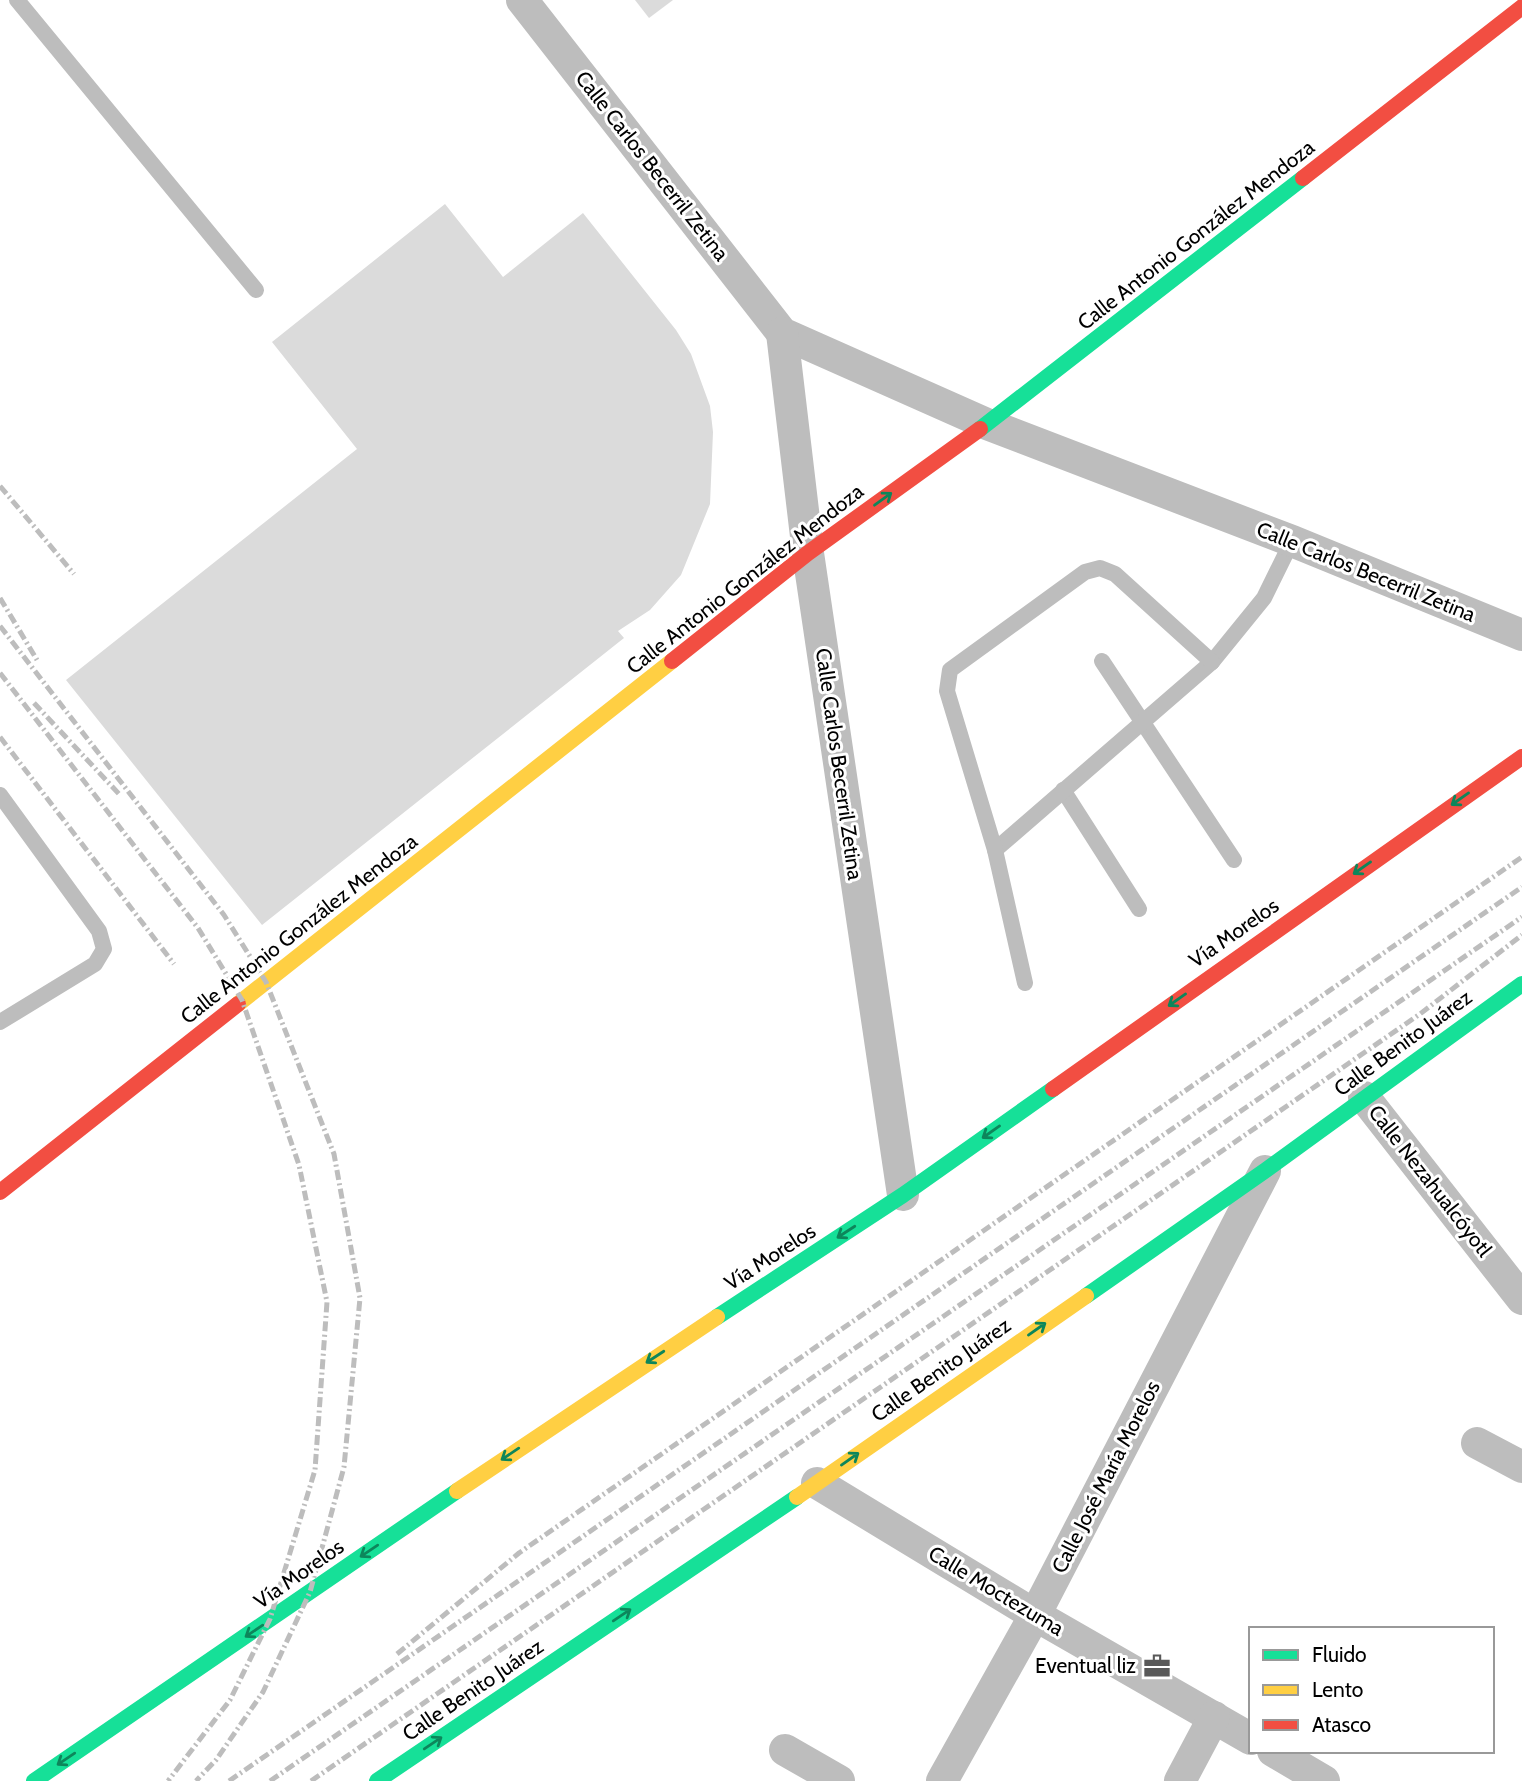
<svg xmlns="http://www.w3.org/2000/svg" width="1522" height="1781" font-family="Cabin,sans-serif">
  <rect width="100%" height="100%" fill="#fff"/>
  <g fill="#dbdbdb">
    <path d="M635 0H673L649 18Z"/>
    <path d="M445 204 503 277 583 213 676 330 691 354 710 406 713 432 710 504 681 575 650 610 618 631 624 638 262 925 66 680 357 449 272 342Z"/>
  </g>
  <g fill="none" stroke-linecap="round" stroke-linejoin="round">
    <g stroke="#bdbdbd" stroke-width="16">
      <path d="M17 0 256 290"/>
      <path d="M1102 661 1234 860"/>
      <path d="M1063 790 1139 909"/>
      <path d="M0 795 99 931 104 949 95 964 0 1022"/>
      <path d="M995 850 1212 662 1264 598 1292 541"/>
      <path d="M1025 983 995 850 947 691 950 670 1085 572 1100 568 1115 574 1212 662"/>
    </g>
    <g stroke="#bdbdbd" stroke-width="32">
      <path d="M522 0 782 333 987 424 1292 541 1522 635"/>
      <path d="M782 333 808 553 903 1195"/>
      <path d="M1364 1097 1522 1299"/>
      <path d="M1477 1443 1522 1467"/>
      <path d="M817 1483 1035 1615 1251 1739"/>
      <path d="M785 1750 839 1781"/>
      <path d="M1273 1751 1324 1781"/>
      <path d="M942 1781 1035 1615 1265 1171"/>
      <path d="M1180 1781 1214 1717"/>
    </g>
    <g stroke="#16e098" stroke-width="16">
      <path d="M980 429 1303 178"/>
      <path d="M1086 1296 1266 1170 1522 984"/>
      <path d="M717 1317 903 1195 1053 1089"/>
      <path d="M34 1781 457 1491"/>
      <path d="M377 1781 797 1497"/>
    </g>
    <g stroke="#ffcf43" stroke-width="16">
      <path d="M238 1004 672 661"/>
      <path d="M457 1491 717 1317"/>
      <path d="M797 1497 1086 1296"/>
    </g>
    <g stroke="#f24e42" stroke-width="16">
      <path d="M1303 178 1522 7"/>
      <path d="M672 661 808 553 980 429"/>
      <path d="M1053 1089 1522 757"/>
      <path d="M0 1192 238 1004"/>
    </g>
    <g stroke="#bdbdbd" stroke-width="5" stroke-dasharray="10 3.5 2 3.5" stroke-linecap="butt">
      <path d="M0 486 74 574"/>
      <path d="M0 598 37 660"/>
      <path d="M0 626 224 915 266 982 334 1154 360 1298 344 1467 310 1592 263 1692 216 1760 196 1781"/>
      <path d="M0 673 198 928 242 1000 299 1165 327 1302 315 1470 270 1619 230 1700 168 1781"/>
      <path d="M34 703 120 795"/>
      <path d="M0 737 174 964"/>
      <path d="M397 1654 519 1553 1522 857"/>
      <path d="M229 1781 1522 887"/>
      <path d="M270 1781 1522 917"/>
      <path d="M311 1781 1420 1014 1522 935"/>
    </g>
  </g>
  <defs><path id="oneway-shaft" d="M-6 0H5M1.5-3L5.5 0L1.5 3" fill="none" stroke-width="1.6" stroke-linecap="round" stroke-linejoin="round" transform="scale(1.75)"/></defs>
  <g stroke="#0d865b">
    <use href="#oneway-shaft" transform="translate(883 499) rotate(-36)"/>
    <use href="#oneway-shaft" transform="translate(1460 799) rotate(145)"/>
    <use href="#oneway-shaft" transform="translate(1362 868) rotate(145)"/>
    <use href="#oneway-shaft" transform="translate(1177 1000) rotate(145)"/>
    <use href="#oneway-shaft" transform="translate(991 1132) rotate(145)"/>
    <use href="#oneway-shaft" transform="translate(846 1232) rotate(147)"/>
    <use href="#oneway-shaft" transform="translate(1037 1329) rotate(-35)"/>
    <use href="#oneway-shaft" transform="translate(655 1357) rotate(147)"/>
    <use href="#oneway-shaft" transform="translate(510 1454) rotate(146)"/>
    <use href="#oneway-shaft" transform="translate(850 1459) rotate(-35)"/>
    <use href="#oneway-shaft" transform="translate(369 1551) rotate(146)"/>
    <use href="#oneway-shaft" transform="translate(622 1615) rotate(-34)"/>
    <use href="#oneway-shaft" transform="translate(254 1631) rotate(146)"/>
    <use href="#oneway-shaft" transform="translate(433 1743) rotate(-34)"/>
    <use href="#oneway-shaft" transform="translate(66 1759) rotate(146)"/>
  </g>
  <defs>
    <symbol id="office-bare" viewBox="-9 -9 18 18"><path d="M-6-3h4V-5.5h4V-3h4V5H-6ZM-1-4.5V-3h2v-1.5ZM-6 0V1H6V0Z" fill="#595959" stroke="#fff" stroke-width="2.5" paint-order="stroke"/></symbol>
  </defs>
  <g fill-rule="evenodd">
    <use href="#office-bare" x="1138" y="1647" width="38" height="38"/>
  </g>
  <g text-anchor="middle" stroke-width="6" stroke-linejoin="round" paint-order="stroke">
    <g font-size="21" fill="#000" stroke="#fff">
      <text transform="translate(652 166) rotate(52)" y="7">Calle Carlos Becerril Zetina</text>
      <text transform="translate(1196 235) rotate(-38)" y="7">Calle Antonio González Mendoza</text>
      <text transform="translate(1366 572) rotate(22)" y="7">Calle Carlos Becerril Zetina</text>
      <text transform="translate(745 579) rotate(-38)" y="7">Calle Antonio González Mendoza</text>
      <text transform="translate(839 764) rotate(82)" y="7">Calle Carlos Becerril Zetina</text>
      <text transform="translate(299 929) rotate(-38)" y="7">Calle Antonio González Mendoza</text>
      <text transform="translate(1234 933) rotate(-35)" y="7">Vía Morelos</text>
      <text transform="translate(1403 1043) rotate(-36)" y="7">Calle Benito Juárez</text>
      <text transform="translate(1430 1181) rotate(52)" y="7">Calle Nezahualcóyotl</text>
      <text transform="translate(770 1257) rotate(-33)" y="7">Vía Morelos</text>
      <text transform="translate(941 1370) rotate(-35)" y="7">Calle Benito Juárez</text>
      <text transform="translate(1106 1477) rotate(-63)" y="7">Calle José María Morelos</text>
      <text transform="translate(299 1574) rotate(-35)" y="7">Vía Morelos</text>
      <text transform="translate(996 1591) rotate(31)" y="7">Calle Moctezuma</text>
      <text transform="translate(473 1690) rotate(-34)" y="7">Calle Benito Juárez</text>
    </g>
    <g font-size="21" fill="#000" stroke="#fff" text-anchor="end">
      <text x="1136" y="1673">Eventual liz</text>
    </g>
  </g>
  <rect x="1249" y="1627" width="245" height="126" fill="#ffffff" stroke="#999999" stroke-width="2"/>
  <rect x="1263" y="1650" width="35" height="10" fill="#16e098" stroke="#999999" stroke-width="2"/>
  <text x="1312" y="1662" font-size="21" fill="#000000">Fluido</text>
  <rect x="1263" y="1685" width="35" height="10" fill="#ffcf43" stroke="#999999" stroke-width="2"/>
  <text x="1312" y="1697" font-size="21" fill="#000000">Lento</text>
  <rect x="1263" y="1720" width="35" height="10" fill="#f24e42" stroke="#999999" stroke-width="2"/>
  <text x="1312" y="1732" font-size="21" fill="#000000">Atasco</text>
</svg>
